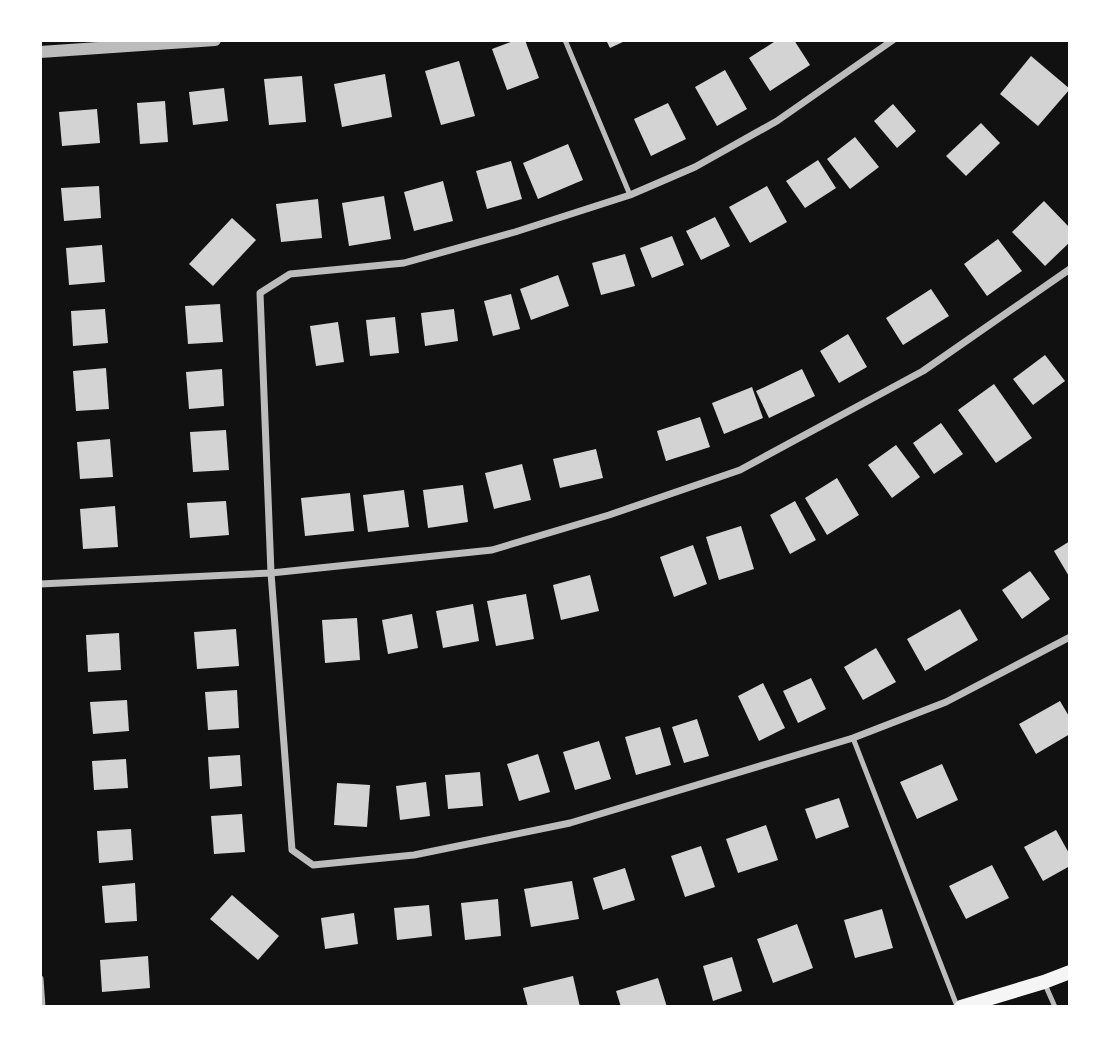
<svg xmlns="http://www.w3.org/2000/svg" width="1110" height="1047" font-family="'Noto Serif',serif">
  <rect width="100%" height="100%" fill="#111"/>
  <g fill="#d3d3d3">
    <path d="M516 40H525L539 78 507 90 492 49Z"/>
    <path d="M606 40H627L610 48Z"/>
    <path d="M777 40H794L810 65 770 91 749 58Z"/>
    <path d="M1031 56 1070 89 1038 126 1000 94Z"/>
    <path d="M459 61 475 116 441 125 425 71Z"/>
    <path d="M725 70 747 109 717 126 695 87Z"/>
    <path d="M385 74 392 117 342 127 334 84Z"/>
    <path d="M302 76 306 122 269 125 264 79Z"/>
    <path d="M224 88 228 121 193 125 189 92Z"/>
    <path d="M165 101 168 142 140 144 137 103Z"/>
    <path d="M668 103 686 139 651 156 634 119Z"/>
    <path d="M893 104 916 131 897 148 874 121Z"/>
    <path d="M97 109 100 143 62 146 59 112Z"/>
    <path d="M981 123 1000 143 966 176 946 156Z"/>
    <path d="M855 137 879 167 850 189 827 159Z"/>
    <path d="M568 144 583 180 538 199 523 163Z"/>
    <path d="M818 160 836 188 805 208 786 181Z"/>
    <path d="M511 161 522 199 487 209 476 171Z"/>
    <path d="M443 181 453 221 414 231 404 192Z"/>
    <path d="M99 186 101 218 64 221 61 188Z"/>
    <path d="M767 186 787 222 750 243 729 207Z"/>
    <path d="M384 196 391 239 349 246 342 203Z"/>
    <path d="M318 199 322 238 281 242 276 204Z"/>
    <path d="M1044 201 1070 228V242L1045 266 1012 232Z"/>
    <path d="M715 217 730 246 701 260 686 231Z"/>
    <path d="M232 218 256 240 213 286 189 264Z"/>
    <path d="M672 236 684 265 652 278 640 248Z"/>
    <path d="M998 239 1022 271 987 296 964 264Z"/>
    <path d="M102 245 105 282 69 285 66 248Z"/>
    <path d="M625 254 635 286 601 295 592 263Z"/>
    <path d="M558 275 569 306 531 320 520 289Z"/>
    <path d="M931 289 949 316 903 345 886 318Z"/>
    <path d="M511 294 520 329 493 336 484 301Z"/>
    <path d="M220 304 223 342 188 344 185 306Z"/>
    <path d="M105 309 108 343 73 346 71 311Z"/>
    <path d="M454 309 458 341 425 346 421 313Z"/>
    <path d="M395 317 399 353 370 356 366 320Z"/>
    <path d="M338 322 344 362 316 366 310 326Z"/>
    <path d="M848 334 867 367 839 383 820 351Z"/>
    <path d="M1045 355 1065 381 1033 405 1013 379Z"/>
    <path d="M106 368 109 409 76 411 73 371Z"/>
    <path d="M222 369 224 406 189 409 186 372Z"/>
    <path d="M802 369 815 396 769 418 756 391Z"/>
    <path d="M994 384 1032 438 996 463 958 410Z"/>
    <path d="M752 387 763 418 724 434 712 403Z"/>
    <path d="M700 417 710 447 666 461 657 431Z"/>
    <path d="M941 423 963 454 934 474 913 443Z"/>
    <path d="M226 430 229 470 193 472 190 432Z"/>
    <path d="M110 439 113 477 80 479 77 442Z"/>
    <path d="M896 445 920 477 892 498 868 465Z"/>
    <path d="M596 449 603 478 560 488 553 459Z"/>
    <path d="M522 464 531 500 494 509 485 473Z"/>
    <path d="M837 478 859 515 827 535 805 498Z"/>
    <path d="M463 485 468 522 428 528 423 490Z"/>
    <path d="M404 490 409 527 368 532 363 495Z"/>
    <path d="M350 493 354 531 305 536 301 498Z"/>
    <path d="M226 501 229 535 190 538 187 503Z"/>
    <path d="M795 501 816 540 790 554 770 515Z"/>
    <path d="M115 506 118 547 83 549 80 509Z"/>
    <path d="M741 526 754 569 719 580 706 537Z"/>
    <path d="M1070 541V578L1054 551Z"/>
    <path d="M693 545 707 584 674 597 660 557Z"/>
    <path d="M1030 571 1050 599 1022 619 1002 590Z"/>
    <path d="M590 575 599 611 561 620 553 585Z"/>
    <path d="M526 594 534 639 496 646 487 601Z"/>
    <path d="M473 604 479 641 443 648 436 611Z"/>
    <path d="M960 609 978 640 925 671 907 639Z"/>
    <path d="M412 614 418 648 388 654 382 620Z"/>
    <path d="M357 618 360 660 325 663 322 620Z"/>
    <path d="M236 629 239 666 197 669 194 632Z"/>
    <path d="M119 633 121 670 88 672 86 635Z"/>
    <path d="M876 648 896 682 863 700 844 667Z"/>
    <path d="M811 678 826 709 798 723 783 691Z"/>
    <path d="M763 683 785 728 759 741 738 696Z"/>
    <path d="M237 690 239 728 208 730 205 692Z"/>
    <path d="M127 700 129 731 93 734 90 702Z"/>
    <path d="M1060 701 1070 718V734L1036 754 1019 724Z"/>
    <path d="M697 719 709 756 684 763 672 727Z"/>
    <path d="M660 727 671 765 636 775 625 737Z"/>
    <path d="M599 741 611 779 575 790 563 752Z"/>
    <path d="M538 754 550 792 519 801 507 764Z"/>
    <path d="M240 755 242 786 210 789 208 757Z"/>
    <path d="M126 759 128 788 94 790 92 761Z"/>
    <path d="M942 764 958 800 917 819 900 782Z"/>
    <path d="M480 772 483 806 448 809 445 775Z"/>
    <path d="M426 782 430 816 400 820 396 786Z"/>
    <path d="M337 783 370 785 367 827 334 825Z"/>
    <path d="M839 798 849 827 816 839 805 809Z"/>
    <path d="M242 814 245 852 214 854 211 816Z"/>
    <path d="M766 825 778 860 738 873 726 839Z"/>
    <path d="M131 829 133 860 99 863 97 831Z"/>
    <path d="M1056 830 1070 855V866L1043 881 1024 847Z"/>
    <path d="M701 846 715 887 685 897 671 856Z"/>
    <path d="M992 865 1009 898 966 919 949 886Z"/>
    <path d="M625 868 635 900 603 910 593 878Z"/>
    <path d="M572 881 579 919 531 927 524 889Z"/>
    <path d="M135 883 137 921 105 923 102 886Z"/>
    <path d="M232 895 279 936 258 960 210 919Z"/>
    <path d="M498 899 501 936 465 940 461 903Z"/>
    <path d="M429 905 432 936 397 940 394 908Z"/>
    <path d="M882 909 893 948 855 958 844 920Z"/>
    <path d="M354 913 358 944 325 949 321 918Z"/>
    <path d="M797 924 813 968 773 983 757 939Z"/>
    <path d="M148 956 150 988 102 992 100 960Z"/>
    <path d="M732 957 742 991 713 1001 703 966Z"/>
    <path d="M573 976 580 1007H528L523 988Z"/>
    <path d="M658 978 667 1007H621L616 991Z"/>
  </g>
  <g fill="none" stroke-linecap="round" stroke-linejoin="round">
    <g stroke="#bcbcbc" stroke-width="5">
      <path d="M565 40 630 195"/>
      <path d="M853 738 957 1006"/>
      <path d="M1044 982 1055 1007"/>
    </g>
    <g stroke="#bcbcbc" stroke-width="7">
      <path d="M893 40 777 121 695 167 630 195 515 232 404 263 290 274 260 293 271 573 292 850 313 865 414 855 570 823 853 738 946 702 1070 637"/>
      <path d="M40 584 271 573 492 550 609 515 740 470 923 371 1070 269"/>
      <path d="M40 979 42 1007"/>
    </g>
    <path stroke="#bcbcbc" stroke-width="12" d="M40 52 215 40"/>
    <path stroke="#f5f5f5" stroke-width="14" d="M961 1007 1044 982 1070 972"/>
  </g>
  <rect width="1110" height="1047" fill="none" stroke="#ffffff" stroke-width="84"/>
</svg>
